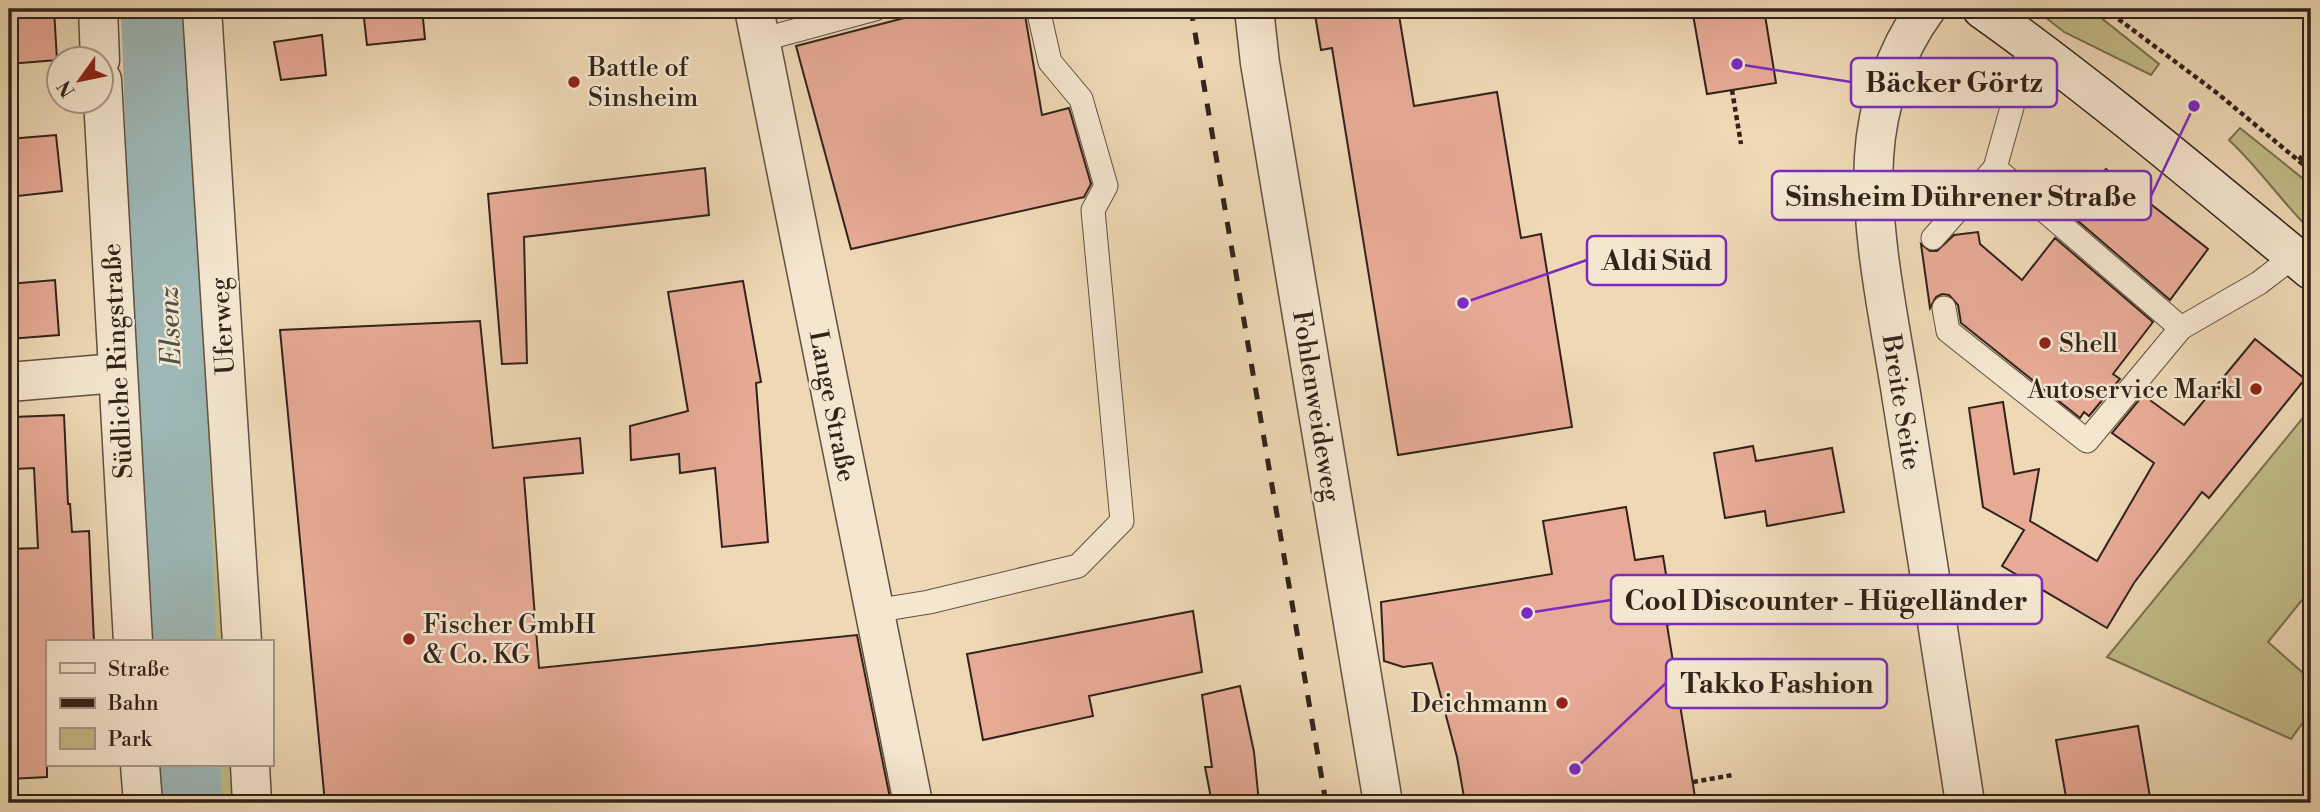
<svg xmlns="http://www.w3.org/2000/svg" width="2320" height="812" font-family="'Libre Bodoni',serif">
  <rect width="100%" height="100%" fill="#eed8b5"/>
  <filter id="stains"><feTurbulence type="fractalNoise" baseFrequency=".00286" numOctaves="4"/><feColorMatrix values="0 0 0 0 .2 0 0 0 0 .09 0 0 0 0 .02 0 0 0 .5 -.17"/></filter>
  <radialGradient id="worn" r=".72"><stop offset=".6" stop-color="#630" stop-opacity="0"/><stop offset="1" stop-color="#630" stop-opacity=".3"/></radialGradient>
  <g fill="#c0bc88" stroke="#797050" stroke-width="2">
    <path d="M122 9H196L256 642H157Z"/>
    <path d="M2035 9H2090L2159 64 2151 75 2064 32Z"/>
    <path d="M2240 128 2311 185V231C2282 202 2259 168 2229 140Z"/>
    <path d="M2311 408V589L2268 642 2311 680V711L2291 739 2107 657Z"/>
    <path d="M164 765H263L265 803H166Z"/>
  </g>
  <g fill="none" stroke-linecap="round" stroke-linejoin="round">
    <g stroke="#9db8b7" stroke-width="72">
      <path d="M157 9 180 642"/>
      <path d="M185 765 186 803"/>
    </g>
  </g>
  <g fill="#e7aa96" stroke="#322319" stroke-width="2">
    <path d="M9 9H54L57 60 9 64Z"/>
    <path d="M363 9H422L425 39 367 45Z"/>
    <path d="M911 9H1024L1042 115 1069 108 1091 184 1084 197 851 249 796 46 912 16Z"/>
    <path d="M1314 9H1398L1414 106 1497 92 1521 238 1541 234 1572 427 1398 455 1332 48 1321 50Z"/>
    <path d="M1692 9H1764L1776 83 1707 94Z"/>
    <path d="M322 35 326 75 281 80 274 42Z"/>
    <path d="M56 135 62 191 9 197V139Z"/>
    <path d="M705 168 709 215 524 237 527 363 502 364 488 194Z"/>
    <path d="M2106 169 2208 249 2170 300 2071 215Z"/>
    <path d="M1978 232 1980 244 2022 280 2055 238 2153 322 2113 374 2120 379 2089 416 2084 412 2080 418 1961 323 1958 305 1949 295 1942 294 1936 297 1930 308 1921 244 1930 251H1937L1954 235Z"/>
    <path d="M55 280 59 335 9 339V284Z"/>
    <path d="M743 281 761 382 756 383 768 542 722 547 715 468 680 473 679 454 631 460 630 426 688 411 668 292Z"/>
    <path d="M480 321 493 448 580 438 583 473 524 478 539 668 857 635 891 803H325L280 330Z"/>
    <path d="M2255 339 2305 379 2209 498 2202 492 2134 583 2107 628 2002 566 2024 530 1983 507 1969 408 2003 402 2014 474 2039 469 2030 521 2097 561 2154 463 2112 433 2143 395 2184 425Z"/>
    <path d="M64 415 68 504H70L72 532 89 531 94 642H47V777L9 779V549L38 548 34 468 15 469 13 417Z"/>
    <path d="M1753 446 1756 461 1832 448 1844 512 1767 526 1765 511 1725 518 1714 453Z"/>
    <path d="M1626 507 1635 560 1663 556 1674 623 1667 625 1696 803H1465L1457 757 1432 663 1403 667 1384 661 1381 602 1552 574 1543 521Z"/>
    <path d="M1193 611 1202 672 1089 696 1093 716 983 740 967 654Z"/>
    <path d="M1240 686 1254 752 1259 803H1212L1205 767H1212L1202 695Z"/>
    <path d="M2138 726 2151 803H2067L2056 740Z"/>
  </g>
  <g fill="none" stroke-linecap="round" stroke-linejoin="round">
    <defs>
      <g id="lane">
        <path d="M761 40 875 9"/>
        <path d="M2030 43 1995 168 2181 328 2259 283 2294 256"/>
        <path d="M1933 238 1995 168"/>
        <path d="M1944 308 1948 331 2087 441 2181 328"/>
        <path d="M874 611 929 602 1078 566 1122 521 1093 210 1106 186 1081 99 1050 62 1038 9"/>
      </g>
      <g id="street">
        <path d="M98 9 100 60"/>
        <path d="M202 9 242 642"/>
        <path d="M754 9 913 803"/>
        <path d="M1254 9 1260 63 1383 803"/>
        <path d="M1926 9C1895 51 1877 106 1874 157 1870 235 1890 322 1902 400 1923 534 1945 669 1965 803"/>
        <path d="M102 80 133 642"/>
        <path d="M9 382 117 373"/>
        <path d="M140 765 143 803"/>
        <path d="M250 765 252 803"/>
      </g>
      <path id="secondary" d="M1982 9C2096 90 2203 181 2311 270"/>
    </defs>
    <use href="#lane" stroke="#615040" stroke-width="25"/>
    <use href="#street" stroke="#615040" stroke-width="41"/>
    <use href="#secondary" stroke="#322319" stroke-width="41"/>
    <g stroke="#322319" stroke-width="4.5" stroke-dasharray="5 3.5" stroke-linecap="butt">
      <path d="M2105 9 2217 93 2311 171"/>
      <path d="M1732 90 1741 144"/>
      <path d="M2299 160 2311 144"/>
      <path d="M1678 686 1717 679"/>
      <path d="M1693 782 1733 775"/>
    </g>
    <use href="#lane" stroke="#f4e6cf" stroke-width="23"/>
    <use href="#street" stroke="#f4e6cf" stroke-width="38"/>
    <use href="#secondary" stroke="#f4e6cf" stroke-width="38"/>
    <path stroke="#322319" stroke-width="5" stroke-dasharray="12 12" stroke-linecap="butt" d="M1191 9 1326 803"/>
  </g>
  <g fill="#8f2418" stroke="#f4e6cf" stroke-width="2.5">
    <circle cx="574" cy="82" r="7"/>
    <circle cx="2045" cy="343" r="7"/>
    <circle cx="2256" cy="389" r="7"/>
    <circle cx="409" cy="639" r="7"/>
    <circle cx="1562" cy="703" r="7"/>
  </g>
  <g text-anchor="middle" stroke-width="5" stroke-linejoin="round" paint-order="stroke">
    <g font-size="26" fill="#322319" stroke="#f4e6cf" text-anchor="start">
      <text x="588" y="76">Battle of<tspan x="588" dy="30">Sinsheim</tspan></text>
      <text x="2059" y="352">Shell</text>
      <text x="2242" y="398" text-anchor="end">Autoservice Markl</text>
      <text x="423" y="633">Fischer GmbH<tspan x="423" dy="30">&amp; Co. KG</tspan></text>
      <text x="1548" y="712" text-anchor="end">Deichmann</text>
    </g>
    <g font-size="26" fill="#322319" stroke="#f4e6cf">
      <text transform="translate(222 326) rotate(-94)" y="9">Uferweg</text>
      <text transform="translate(117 361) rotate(-93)" y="9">Südliche Ringstraße</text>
      <text transform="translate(1902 402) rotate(81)" y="9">Breite Seite</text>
      <text transform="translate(833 406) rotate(79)" y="9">Lange Straße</text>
      <text transform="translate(1317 406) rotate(81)" y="9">Fohlenweideweg</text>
    </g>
    <g font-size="28" font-style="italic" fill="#525048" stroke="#f4e6cf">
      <text transform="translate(169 326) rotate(-92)" y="10">Elsenz</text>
    </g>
  </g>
  <path fill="none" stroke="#7b2cbf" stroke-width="2.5" d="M1737 64L1851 82M2194 106L2151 196M1463 303L1587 260M1527 613L1611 600M1575 769L1666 683"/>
  <g fill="#7b2cbf" stroke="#f4e6cf" stroke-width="2.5">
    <circle cx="1737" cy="64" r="7"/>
    <circle cx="2194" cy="106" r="7"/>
    <circle cx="1463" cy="303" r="7"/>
    <circle cx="1527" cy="613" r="7"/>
    <circle cx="1575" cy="769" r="7"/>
  </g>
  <g fill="#f4e6cf" stroke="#7b2cbf" stroke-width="2.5">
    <rect x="1851" y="58" width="206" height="49" rx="7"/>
    <rect x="1772" y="171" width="379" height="49" rx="7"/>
    <rect x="1587" y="236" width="139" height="49" rx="7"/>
    <rect x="1611" y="575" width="431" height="49" rx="7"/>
    <rect x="1666" y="659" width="221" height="49" rx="7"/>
  </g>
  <g font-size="28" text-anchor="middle" font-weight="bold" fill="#322319">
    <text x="1954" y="92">Bäcker Görtz</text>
    <text x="1961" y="206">Sinsheim Dührener Straße</text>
    <text x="1657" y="270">Aldi Süd</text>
    <text x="1826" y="610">Cool Discounter - Hügelländer</text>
    <text x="1777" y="693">Takko Fashion</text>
  </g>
  <rect width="2320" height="812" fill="none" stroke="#eed8b5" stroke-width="35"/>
  <rect x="10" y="10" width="2299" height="791" fill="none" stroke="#322319" stroke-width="3.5"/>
  <rect x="18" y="18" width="2285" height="777" fill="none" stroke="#322319" stroke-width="2"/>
  <rect x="46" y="640" width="228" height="126" fill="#f4e6cf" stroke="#a69886" stroke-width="2"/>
  <rect x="60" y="663" width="35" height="10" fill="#f4e6cf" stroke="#a69886" stroke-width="2"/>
  <text x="108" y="676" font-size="21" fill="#322319">Straße</text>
  <rect x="60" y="698" width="35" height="10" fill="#322319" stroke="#a69886" stroke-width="2"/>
  <text x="108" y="710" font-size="21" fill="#322319">Bahn</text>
  <rect x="60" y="728" width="35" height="21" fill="#c0bc88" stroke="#a69886" stroke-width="2"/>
  <text x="108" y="746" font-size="21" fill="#322319">Park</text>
  <g transform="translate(80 80) rotate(237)"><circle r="33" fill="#f4e6cf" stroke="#a69886" stroke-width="2"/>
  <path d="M0-5L12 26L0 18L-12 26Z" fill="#8f2418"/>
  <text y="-10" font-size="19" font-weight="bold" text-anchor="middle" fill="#322319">N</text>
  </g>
  <rect width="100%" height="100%" filter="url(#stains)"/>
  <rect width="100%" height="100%" fill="url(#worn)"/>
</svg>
